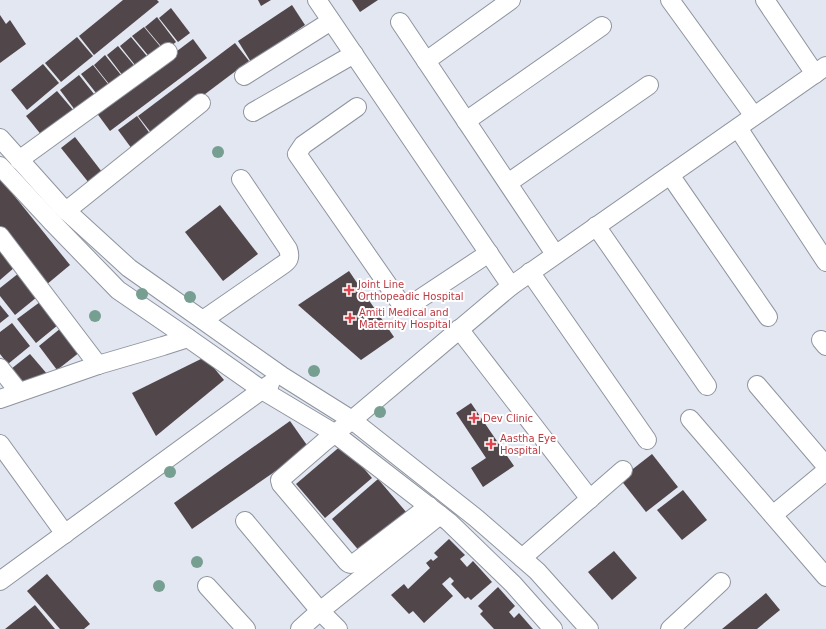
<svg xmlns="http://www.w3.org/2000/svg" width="826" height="629" font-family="'DejaVu Sans',sans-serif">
  <rect width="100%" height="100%" fill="#e2e7f2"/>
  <g fill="#514649">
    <path d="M123 0H157L159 2 94 55 79 36Z"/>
    <path d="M258 0H271L261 6Z"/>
    <path d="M352 0H378L360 12Z"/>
    <path d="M292 5 305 25 251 62 238 41Z"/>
    <path d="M171 8 190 33 178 42 159 18Z"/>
    <path d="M0 15 6 24 10 20 26 44 0 63Z"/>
    <path d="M157 17 176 42 165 51 145 27Z"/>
    <path d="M144 27 164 51 152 60 132 36Z"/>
    <path d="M77 37 93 56 61 82 45 63Z"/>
    <path d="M131 37 151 61 139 70 120 46Z"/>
    <path d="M193 39 207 58 110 131 96 112Z"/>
    <path d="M235 43 249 61 152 134 138 116Z"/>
    <path d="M118 46 138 70 126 80 107 55Z"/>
    <path d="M105 55 125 80 113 89 94 65Z"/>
    <path d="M43 64 59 83 27 110 11 90Z"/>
    <path d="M93 65 112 89 100 98 81 74Z"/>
    <path d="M79 75 98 99 78 114 60 90Z"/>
    <path d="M57 91 74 111 43 137 26 116Z"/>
    <path d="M137 116 151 135 132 149 118 130Z"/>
    <path d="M75 137 102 172 89 183 61 148Z"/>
    <path d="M0 178 70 265 46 285 0 228Z"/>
    <path d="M220 205 258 254 223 281 185 232Z"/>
    <path d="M0 248 15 267 0 280Z"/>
    <path d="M349 271 394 337 361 360 298 305Z"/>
    <path d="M19 273 37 297 15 315 0 296V288Z"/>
    <path d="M40 302 58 325 36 343 17 319Z"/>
    <path d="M0 305 9 316 0 323Z"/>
    <path d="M12 323 30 346 8 364 0 354V332Z"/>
    <path d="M61 328 80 352 57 370 39 346Z"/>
    <path d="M30 354 48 375 24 383 11 369Z"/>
    <path d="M205 357 224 380 156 436 132 393Z"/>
    <path d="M471 403 514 466 483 487 471 468 486 458 456 413Z"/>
    <path d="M290 421 309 448 192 529 174 503Z"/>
    <path d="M343 444 372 478 325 518 296 484Z"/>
    <path d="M652 454 678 487 646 512 620 479Z"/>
    <path d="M378 479 407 513 361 553 332 519Z"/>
    <path d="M683 490 707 520 682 540 657 510Z"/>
    <path d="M449 539 465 555 460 559 467 567 473 561 492 582 471 600 468 597 465 599 451 584 454 581 450 577 442 584 453 596 424 623 413 611 409 614 391 595 404 584 408 589 430 568 426 563 431 559 433 561 438 557 434 553Z"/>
    <path d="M614 551 637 578 612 600 588 572Z"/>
    <path d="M47 574 90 624 84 629H60L27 591Z"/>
    <path d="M498 587 515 606 509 612 514 618 519 613 533 629H494L480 614 483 611 478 606Z"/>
    <path d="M766 593 780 610 757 629H722Z"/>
    <path d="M35 605 55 629H5Z"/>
  </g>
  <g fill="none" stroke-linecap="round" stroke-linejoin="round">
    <defs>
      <g id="minor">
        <path d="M317 0 511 286"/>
        <path d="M670 0 754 116"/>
        <path d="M765 0 815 74"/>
        <path d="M400 22 555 254"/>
        <path d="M426 61 511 0"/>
        <path d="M244 76 331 21"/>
        <path d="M357 107 303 145 297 154 399 301 409 306 489 253"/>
        <path d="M253 112 354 54"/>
        <path d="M466 121 602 26"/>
        <path d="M738 128 826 262"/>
        <path d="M0 138 60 205 129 268 282 376 352 420 476 518 537 571 589 629"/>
        <path d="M19 160 168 52"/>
        <path d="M0 166 51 221 118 290 188 338 262 390 334 433 449 522 513 584 553 629"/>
        <path d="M670 175 768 317"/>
        <path d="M508 183 649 85"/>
        <path d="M66 211 201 103"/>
        <path d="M596 226 707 386"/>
        <path d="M0 236 98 365"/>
        <path d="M530 272 647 440"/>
        <path d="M203 320 281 266C289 261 291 258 288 249L241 179"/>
        <path d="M459 329 590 499"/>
        <path d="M821 340 826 346"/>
        <path d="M0 368 19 392"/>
        <path d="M757 385 826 466"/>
        <path d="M0 399 98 365 163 346 188 338"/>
        <path d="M690 419 826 577"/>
        <path d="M0 444 65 534"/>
        <path d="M429 506 356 562C352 564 350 565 347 562L281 484 280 480 324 442 352 420 511 286 826 66"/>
        <path d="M773 515 826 471"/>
        <path d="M245 521 320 611 300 629"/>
        <path d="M522 558 623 470"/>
        <path d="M0 581 270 384"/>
        <path d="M207 586 246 629"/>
        <path d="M338 629 320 611 440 515"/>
        <path d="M670 629 721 582"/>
      </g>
    </defs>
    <use href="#minor" stroke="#8f949e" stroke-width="20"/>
    <use href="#minor" stroke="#fff" stroke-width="18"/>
  </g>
  <g fill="#779f91">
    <circle cx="218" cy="152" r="6"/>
    <circle cx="142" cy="294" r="6"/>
    <circle cx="190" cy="297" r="6"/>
    <circle cx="95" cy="316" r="6"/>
    <circle cx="314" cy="371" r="6"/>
    <circle cx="380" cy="412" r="6"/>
    <circle cx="170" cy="472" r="6"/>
    <circle cx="197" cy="562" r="6"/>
    <circle cx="159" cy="586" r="6"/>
  </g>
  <g fill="#e0444e" stroke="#fff" stroke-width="1.5">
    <path d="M347 284h4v4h4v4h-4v4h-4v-4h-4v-4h4z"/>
    <path d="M348 312h4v4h4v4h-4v4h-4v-4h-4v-4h4z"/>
    <path d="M472 412h4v4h4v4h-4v4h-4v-4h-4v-4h4z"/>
    <path d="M489 438h4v4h4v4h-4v4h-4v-4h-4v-4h4z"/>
  </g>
  <g text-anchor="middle" stroke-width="4" stroke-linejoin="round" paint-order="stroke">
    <g font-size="10" fill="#be3a42" stroke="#fff" text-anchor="start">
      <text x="358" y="288">Joint Line<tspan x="358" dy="12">Orthopeadic Hospital</tspan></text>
      <text x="359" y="316">Amiti Medical and<tspan x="359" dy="12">Maternity Hospital</tspan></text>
      <text x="483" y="422">Dev Clinic</text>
      <text x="500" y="442">Aastha Eye<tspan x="500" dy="12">Hospital</tspan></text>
    </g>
  </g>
</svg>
